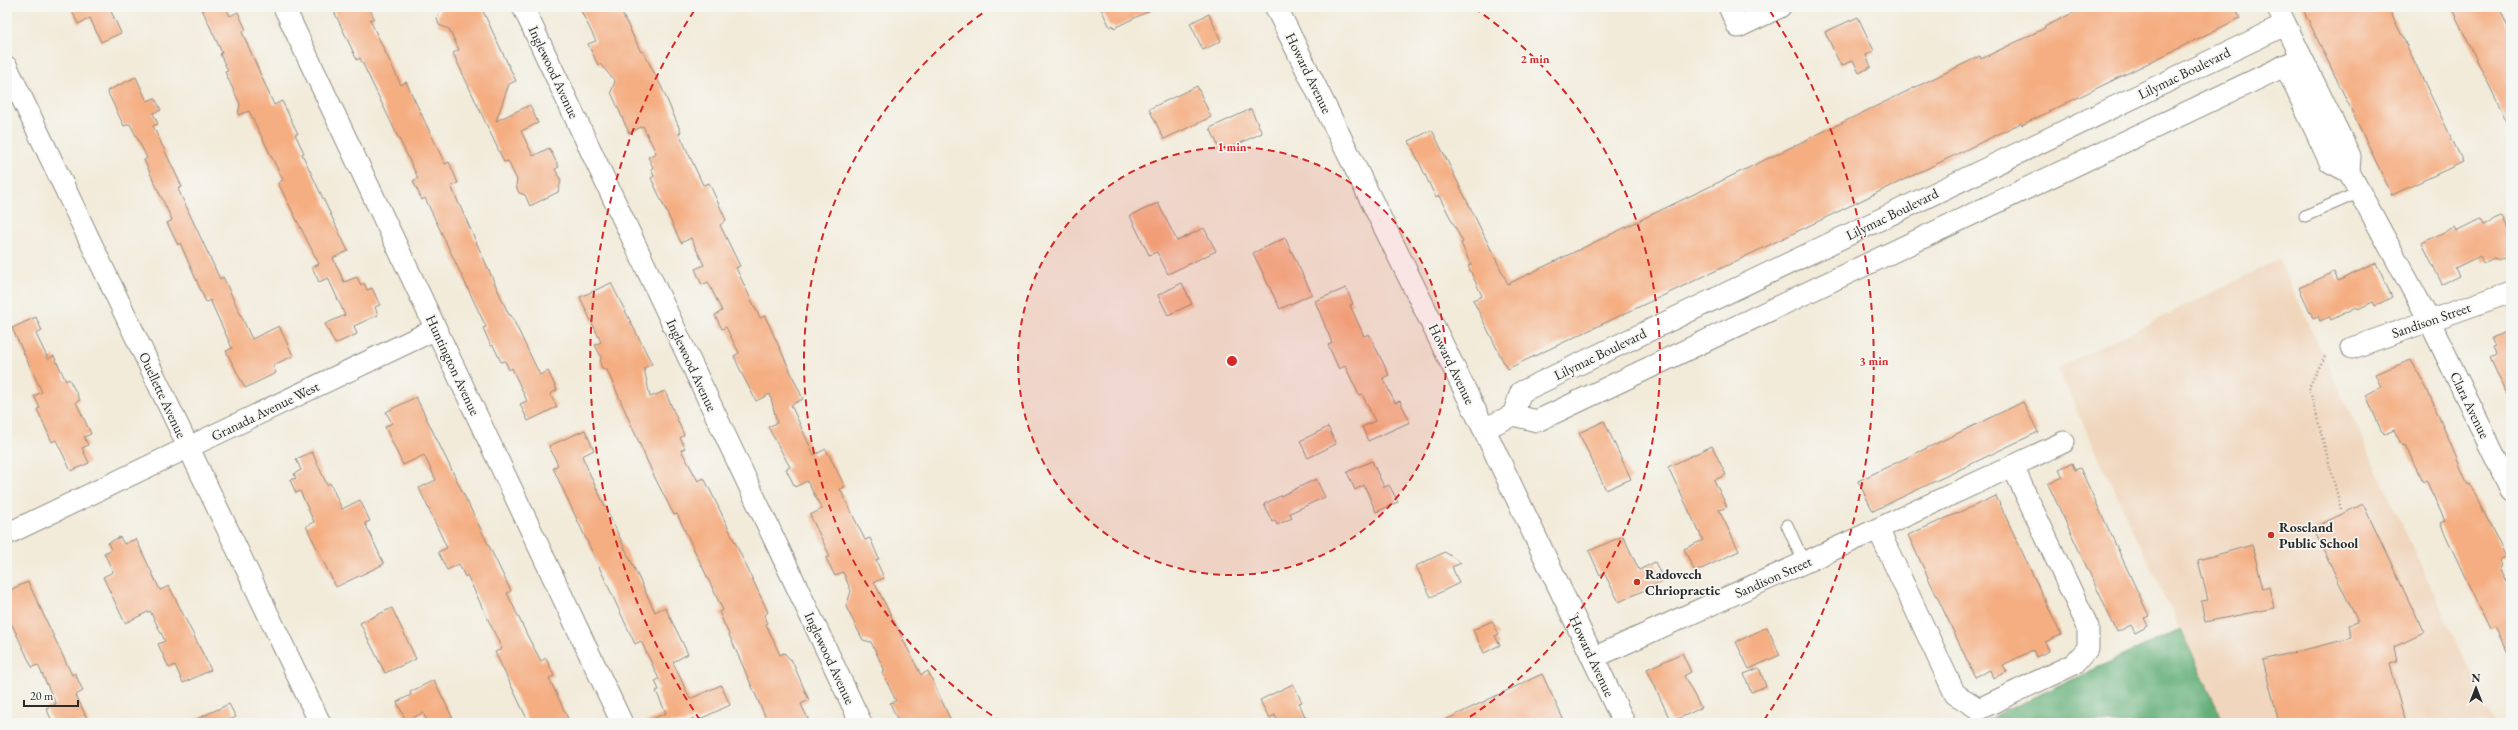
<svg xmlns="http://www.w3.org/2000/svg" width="2518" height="730" font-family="'EB Garamond',serif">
  <rect width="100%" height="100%" fill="#f6f6f2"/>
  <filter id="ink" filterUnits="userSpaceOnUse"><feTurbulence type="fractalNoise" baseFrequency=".025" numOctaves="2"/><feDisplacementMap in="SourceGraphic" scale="8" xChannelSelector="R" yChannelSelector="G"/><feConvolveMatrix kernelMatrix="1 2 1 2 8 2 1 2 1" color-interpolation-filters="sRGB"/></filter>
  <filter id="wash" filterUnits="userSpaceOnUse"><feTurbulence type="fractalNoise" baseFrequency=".012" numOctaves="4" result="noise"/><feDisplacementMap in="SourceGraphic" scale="16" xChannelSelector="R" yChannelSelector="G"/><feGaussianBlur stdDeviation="0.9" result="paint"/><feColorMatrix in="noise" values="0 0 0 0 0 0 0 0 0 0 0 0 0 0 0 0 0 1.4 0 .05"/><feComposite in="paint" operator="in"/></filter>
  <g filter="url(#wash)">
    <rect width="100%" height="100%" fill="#f2ebda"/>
    <path fill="#f0d6bc" d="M2279 260 2494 723H2224L2057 368Z"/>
    <path fill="#63af78" stroke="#476d52" d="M2180 629 2224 723H1979Z"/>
    <g id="blocks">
      <g fill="#f5ae82">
        <path d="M70 7H115L110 9 121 33 101 42 90 18 78 24Z"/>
        <path d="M201 7H226L230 16 238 12 246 30 242 32 274 105 282 101 298 134H295L304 153 302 154 348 251 333 258 344 282 357 277 361 285 364 283 367 290 372 288 380 305 375 307 378 315 354 326 357 334 335 344 325 324 345 315 328 278 319 282 312 267 319 264 278 183 283 180 249 111 238 115 240 104 225 72 228 71 220 54 222 53Z"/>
        <path d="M332 7H369L374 18 370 20 401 85 406 82 445 164 449 162 458 183 451 186 509 315H511L540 375 548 371 557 390 550 394 557 407 528 421 520 404 527 401 512 368 509 370 505 361 501 362 493 345 491 346 483 328 486 327 425 198 422 200 413 181 418 178 360 58 357 60Z"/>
        <path d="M441 7H481L516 81 509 84 496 121 530 105 538 123 521 131 533 156 549 148 559 167 555 169 561 181 558 192 530 206 525 195 519 193 516 186 517 180 508 161 504 162 453 53 459 50 449 29 439 25 437 19Z"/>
        <path d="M579 7H619L641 52 643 51 661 86 681 132 679 133 703 185 709 183 726 220 720 225 740 266 736 268 760 318 765 316 803 399 791 405 814 455 826 449 845 487 840 489 865 540 870 538 879 559 876 560 884 578 874 582 921 675 928 671 952 723H899L890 703 896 701 882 672 885 671 871 642 863 640 846 607 851 591 843 572 835 576 826 558 830 556 810 515 822 509 807 481 795 487 786 469 790 467 768 427 777 423 770 394 756 401 742 374 734 356 739 353 726 327 722 329 715 315 722 311 708 282 702 285 695 269 704 265 691 238 681 243 651 178 654 176 651 169 653 167 648 157 656 153 643 126 629 133 611 92 615 81 600 64 598 65 588 44 596 41Z"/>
        <path d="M1100 7H1157L1114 28 1113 25 1110 27Z"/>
        <path d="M2085 7H2235L2240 18 2022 125 2021 123 1728 265 1507 369 1473 300 1482 296 1468 266 1471 265 1461 243 1463 242 1439 196 1436 198 1409 141 1432 130 1508 284 1980 56 1981 59 2045 28 2044 27Z"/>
        <path d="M2302 7H2388L2463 162 2392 195Z"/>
        <path d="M2451 7H2499L2511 34V130Z"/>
        <path d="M1209 14 1221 41 1203 50 1190 23Z"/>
        <path d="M1858 17 1874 51 1866 55 1871 67 1859 73 1853 60 1841 66 1825 32Z"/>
        <path d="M136 77 147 101 155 98 161 110 153 113 158 124 153 126 182 187 178 189 220 279 223 277 252 339 279 326 293 356 273 365 276 373 245 388 226 351 232 348 210 300 206 302 180 243 178 245 167 223 172 220 144 160 147 158 130 124 124 126 107 91Z"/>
        <path d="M1197 86 1211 117 1164 139 1149 109Z"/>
        <path d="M1251 109 1262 133 1221 152 1210 128Z"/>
        <path d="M1158 203 1177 241 1204 228 1216 251 1168 274 1157 252 1149 255 1130 216Z"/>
        <path d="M2503 216 2511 233V254L2499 260 2494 258 2483 263 2480 256 2455 268 2459 276 2442 284 2422 243 2454 227 2456 231 2480 219 2483 225Z"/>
        <path d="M1285 238 1312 294 1280 309 1253 253Z"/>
        <path d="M2376 263 2392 297 2375 306 2373 302 2358 309 2357 307 2331 320 2329 317 2320 321 2318 316 2313 318 2299 288 2334 272 2338 281Z"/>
        <path d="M611 283 652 364 644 368 650 397 665 391 684 435 680 438 685 448 681 450 698 481 704 478 717 504 768 612 764 616 768 623 766 624 780 655 784 653 792 661 809 700 801 704 810 723H768L719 612 723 610 677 514 674 515 653 474 607 370 602 368 600 363 601 357 595 345 601 342 580 297Z"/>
        <path d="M1182 283 1192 304 1168 315 1158 295Z"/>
        <path d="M1346 288 1353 304 1350 305 1364 336 1369 334 1389 375 1383 378 1395 403 1400 401 1410 422 1368 441 1362 427 1375 421 1362 394 1359 395 1345 366 1339 369 1328 345 1332 343 1315 301Z"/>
        <path d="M36 317 42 331 36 334 48 359 54 356 66 381 69 379 80 400 76 402 91 434 84 437 88 445 82 448 89 463 71 471 56 440 52 442 37 409 40 408 34 396 42 392 12 328Z"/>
        <path d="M2511 329V404L2490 358 2496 355 2493 348 2496 347 2492 338Z"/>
        <path d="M2411 360 2427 389 2468 485 2470 484 2506 557 2499 560 2501 566 2499 567 2511 592V660L2495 627 2490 629 2464 575 2440 523 2445 521 2426 480 2423 482 2405 445 2402 446 2394 430 2383 435 2366 395 2381 387 2375 374Z"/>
        <path d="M416 397 511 591 507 593 528 637 541 661 546 658 554 676 549 678 570 723H529L495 652 502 649 467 575 465 577 459 564 447 570 438 552 447 548 419 488 436 480 424 455 403 465 385 427 392 423 386 412Z"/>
        <path d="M2023 402 2038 432 1873 511 1858 481Z"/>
        <path d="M1604 421 1631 479 1606 490 1579 433Z"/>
        <path d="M1328 427 1336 444 1308 458 1300 441Z"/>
        <path d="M585 430 594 450 582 456 592 479 655 612 665 607 688 654 673 662 690 699 721 685 730 705 696 721 694 718 684 723H644L666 713 656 691 659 690 655 681 659 679 641 641 635 644 553 468 558 465 549 446Z"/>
        <path d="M1712 446 1726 475 1714 480 1727 507 1719 510 1739 551 1695 572 1684 549 1703 540 1668 467Z"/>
        <path d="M312 452 327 485 330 483 342 509 360 500 370 521 365 523 384 564 336 587 306 526 314 522 300 491 296 493 290 480 296 478 294 474 301 470 296 459Z"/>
        <path d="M1372 461 1384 487 1389 485 1398 502 1376 512 1364 485 1355 490 1347 472Z"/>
        <path d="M2072 463 2075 470 2080 468 2149 616 2144 618 2148 626 2135 633 2131 625 2117 632 2048 484 2063 477 2059 469Z"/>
        <path d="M1316 479 1325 497 1290 513 1292 518 1277 525 1275 520 1272 522 1264 504Z"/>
        <path d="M1996 496 2061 635 2045 642 2049 651 2036 657 2033 650 2003 665 2007 672 1993 678 1990 670 1975 677 1908 535Z"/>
        <path d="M2363 504 2424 633 2394 647 2397 661 2390 663 2405 723H2279L2263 660 2352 638 2349 625 2358 622 2313 528Z"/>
        <path d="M1623 536 1639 570 1655 562 1664 581 1619 602 1604 573 1600 575 1589 551Z"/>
        <path d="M120 537 124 544 136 539 160 590 169 586 211 670 183 683 175 665 169 668 158 644 165 641 150 611 125 623 103 577 113 572 104 553 111 550 108 543Z"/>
        <path d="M2252 545 2263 589 2269 587 2274 608 2205 622 2201 601 2208 600 2198 560Z"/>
        <path d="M1445 552 1461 563 1452 567 1459 583 1431 597 1416 566Z"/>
        <path d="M28 582 72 675 75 673 83 691 76 695 89 723H53L46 708 56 704 38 665 32 667 7 614V591Z"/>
        <path d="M392 608 416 659 385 673 360 623Z"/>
        <path d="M1492 621 1499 634 1495 636 1500 645 1484 653 1473 630Z"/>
        <path d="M1767 627 1780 655 1749 669 1736 642Z"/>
        <path d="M1682 653 1691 672 1684 676 1701 708 1671 722 1647 669Z"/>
        <path d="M1759 668 1766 686 1751 692 1744 674Z"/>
        <path d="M1542 674 1565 723H1439Z"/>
        <path d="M434 680 455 723H428L423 713 406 721 397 702 411 695 410 692Z"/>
        <path d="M1293 684 1302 702 1299 703 1308 723H1278L1275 715 1269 718 1260 700Z"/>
        <path d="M229 704 236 717 224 723H188Z"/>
      </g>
    </g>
  </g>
  <g filter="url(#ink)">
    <use href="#blocks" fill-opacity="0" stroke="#8e8b82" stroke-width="1"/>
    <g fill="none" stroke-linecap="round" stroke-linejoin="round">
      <defs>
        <g id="service">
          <path d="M2305 216 2360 192"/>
          <path d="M1787 525 1804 563"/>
        </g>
        <g id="minor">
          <path d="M284 7 622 723"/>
          <path d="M523 7 861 723"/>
          <path d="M1729 7 1738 27 1780 7"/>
          <path d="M2277 7 2350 156 2349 172 2429 320 2511 490"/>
          <path d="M2285 65 2330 162 2349 172"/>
          <path d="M7 67 320 723"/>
          <path d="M2352 348 2511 292"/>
          <path d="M1513 415 1521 392 2285 25"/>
          <path d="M1484 429 1513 415 1537 421 2301 58"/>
          <path d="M1878 529 1955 694 1979 709 2074 664 2088 648V627L2013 467"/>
          <path d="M7 534 436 329"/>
          <path d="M1593 658 1843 545 2064 442"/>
        </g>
        <path id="tertiary" d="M1276 7 1484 429 1624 723"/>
      </defs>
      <use href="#service" stroke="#8e8b82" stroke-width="13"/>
      <use href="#minor" stroke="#8e8b82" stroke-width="23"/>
      <use href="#tertiary" stroke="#8e8b82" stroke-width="24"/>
      <path stroke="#8e8b82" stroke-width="2.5" stroke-dasharray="1 3" stroke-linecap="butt" d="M2325 356 2309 387 2341 509"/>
      <use href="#service" stroke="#fff" stroke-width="11"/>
      <use href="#minor" stroke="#fff" stroke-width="21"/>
      <use href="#tertiary" stroke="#fff" stroke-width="22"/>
    </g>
  </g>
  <circle cx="1232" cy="361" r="214" fill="#d62828" fill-opacity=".12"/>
  <g fill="none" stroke="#d62828" stroke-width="2" stroke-dasharray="7 5">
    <circle cx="1232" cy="361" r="214"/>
    <path d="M1002 722A428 428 0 0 1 990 8M1474 8A428 428 0 0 1 1462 722"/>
    <path d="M700 720A642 642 0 0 1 694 11M1770 11A642 642 0 0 1 1764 720"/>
  </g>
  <g fill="#c8321e" stroke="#f6f6f2" stroke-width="1.5">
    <circle cx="2271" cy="535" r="4"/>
    <circle cx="1637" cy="582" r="4"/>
  </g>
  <g text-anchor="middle" stroke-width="3.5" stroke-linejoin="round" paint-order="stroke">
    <g font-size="14" fill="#2b2b2b" stroke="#f6f6f2">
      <text transform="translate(554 72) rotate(65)" y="5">Inglewood Avenue</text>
      <text transform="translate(1309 73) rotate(64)" y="5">Howard Avenue</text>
      <text transform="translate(2184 73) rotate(-26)" y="5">Lilymac Boulevard</text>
      <text transform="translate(1892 214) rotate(-26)" y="5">Lilymac Boulevard</text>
      <text transform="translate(2431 320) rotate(-19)" y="5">Sandison Street</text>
      <text transform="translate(1600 354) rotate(-26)" y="5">Lilymac Boulevard</text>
      <text transform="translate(1452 364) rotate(64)" y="5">Howard Avenue</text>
      <text transform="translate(453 365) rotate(65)" y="5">Huntington Avenue</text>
      <text transform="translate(692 365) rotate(65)" y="5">Inglewood Avenue</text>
      <text transform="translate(163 395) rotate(65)" y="5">Ouellette Avenue</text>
      <text transform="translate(2470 405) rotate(64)" y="5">Clara Avenue</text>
      <text transform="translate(265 411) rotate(-26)" y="5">Granada Avenue West</text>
      <text transform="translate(1773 577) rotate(-24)" y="5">Sandison Street</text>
      <text transform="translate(1592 656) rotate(65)" y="5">Howard Avenue</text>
      <text transform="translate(830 658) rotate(65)" y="5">Inglewood Avenue</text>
    </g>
    <g font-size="14" font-weight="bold" fill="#2b2b2b" stroke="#f6f6f2" text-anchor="start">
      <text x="2279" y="532">Roseland<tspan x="2279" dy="16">Public School</tspan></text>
      <text x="1645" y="579">Radovech<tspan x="1645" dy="16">Chriopractic</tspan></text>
    </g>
  </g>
  <circle cx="1232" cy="361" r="6" fill="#d62828" stroke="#f6f6f2" stroke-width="2"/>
  <g font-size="12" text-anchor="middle" font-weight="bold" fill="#d62828" stroke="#f6f6f2" stroke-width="3.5" stroke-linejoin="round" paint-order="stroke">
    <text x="1535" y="63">2 min</text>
    <text x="1232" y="151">1 min</text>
    <text x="1874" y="365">3 min</text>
  </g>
  <rect width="2518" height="730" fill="none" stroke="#f6f6f2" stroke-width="24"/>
  <g transform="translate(2476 688)" stroke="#f6f6f2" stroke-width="3" paint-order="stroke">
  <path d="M0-3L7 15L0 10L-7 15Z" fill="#2b2b2b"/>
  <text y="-6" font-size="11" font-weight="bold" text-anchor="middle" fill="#2b2b2b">N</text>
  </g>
  <path d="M24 700v6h54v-6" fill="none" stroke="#2b2b2b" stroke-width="2"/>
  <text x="30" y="700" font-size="12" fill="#2b2b2b" stroke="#f6f6f2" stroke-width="3" paint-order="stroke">20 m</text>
</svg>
